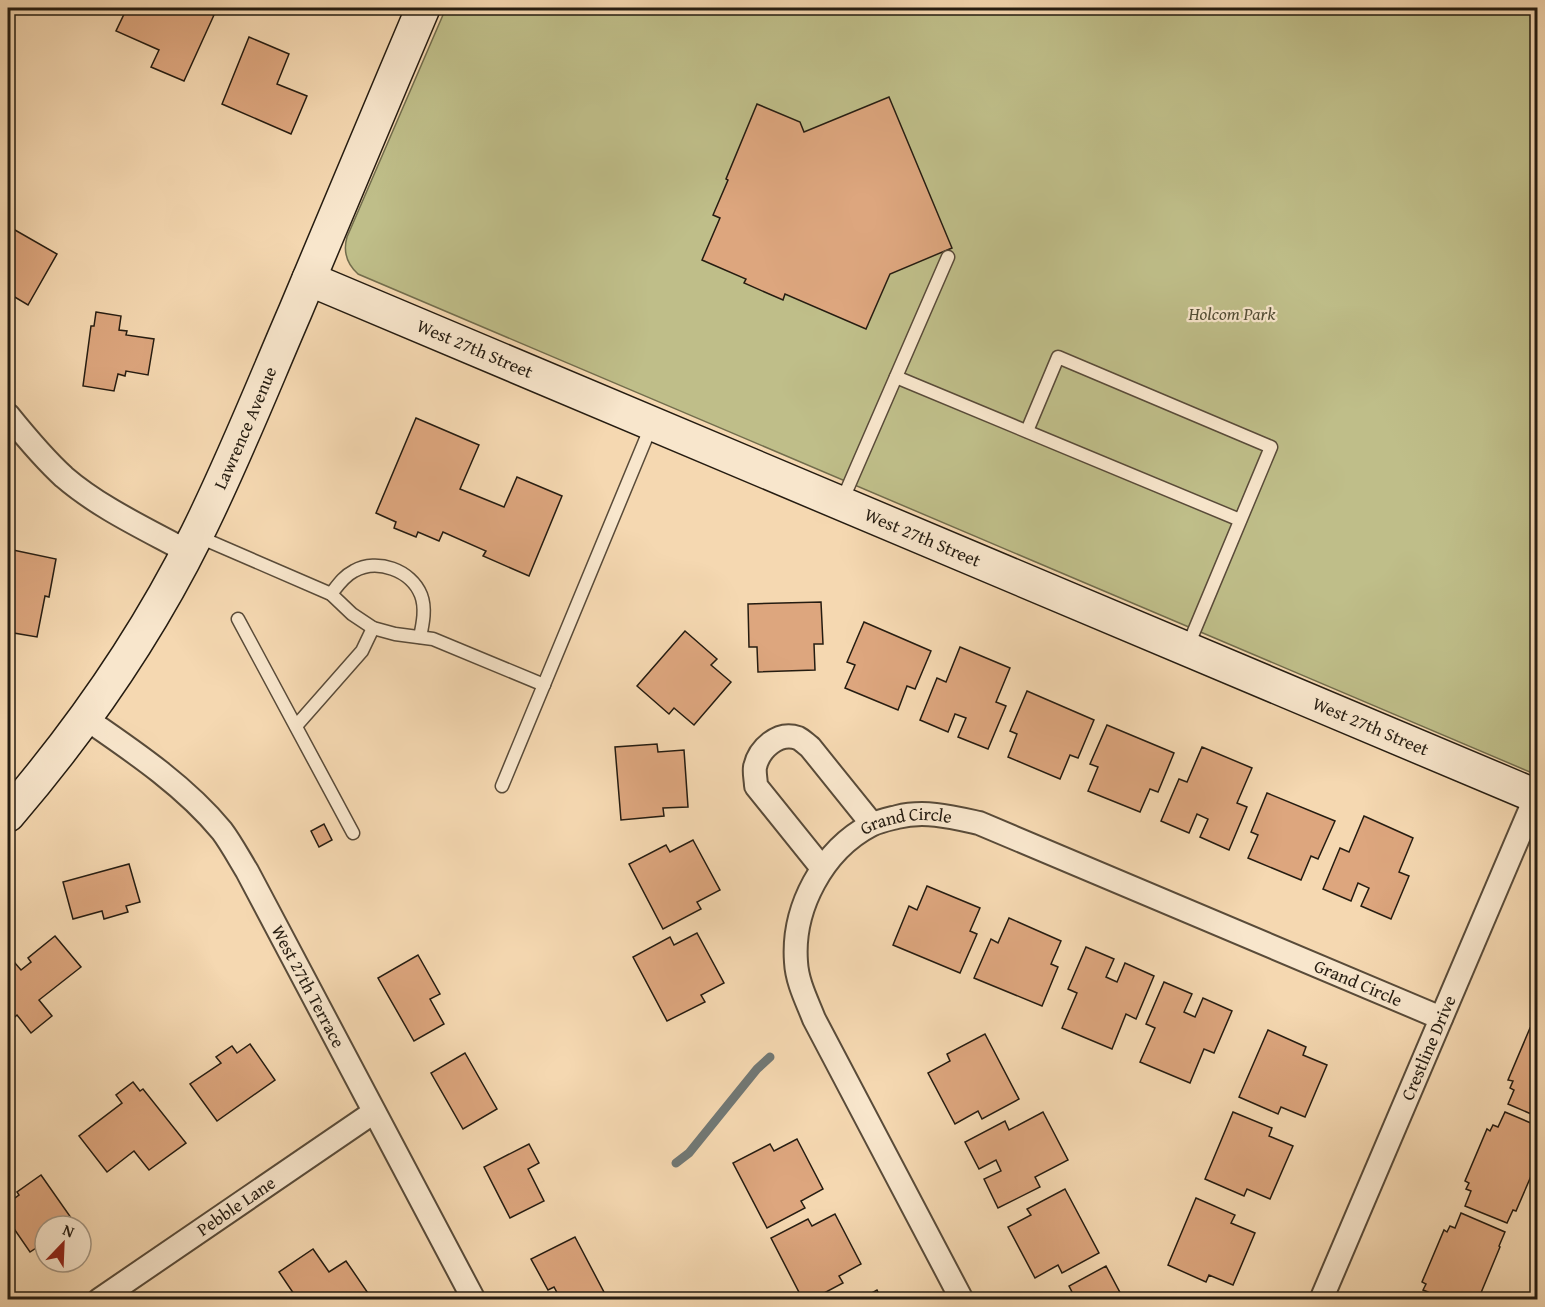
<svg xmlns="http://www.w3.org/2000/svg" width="1545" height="1307" font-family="'Gentium Book Plus',serif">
  <rect width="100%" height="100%" fill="#f5d8b1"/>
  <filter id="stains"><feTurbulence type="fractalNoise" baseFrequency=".00333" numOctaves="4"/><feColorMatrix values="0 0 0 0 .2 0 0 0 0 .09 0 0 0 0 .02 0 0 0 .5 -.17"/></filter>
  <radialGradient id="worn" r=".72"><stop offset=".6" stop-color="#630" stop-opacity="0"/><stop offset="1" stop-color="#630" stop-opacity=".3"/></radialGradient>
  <path fill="#bfbe89" stroke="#726d4d" stroke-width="1.5" d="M446 8H1537V775L358 274C347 264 343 251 347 237Z"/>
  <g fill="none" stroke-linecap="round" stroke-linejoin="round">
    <path stroke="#717875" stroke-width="9" d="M676 1163 689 1153 757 1069 770 1057"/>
  </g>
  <g fill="#dda67e" stroke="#251c11" stroke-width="1.5">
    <path d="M127 8H196L214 15 184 81 151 67 159 50 116 31Z"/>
    <path d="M249 37 289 54 277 84 307 96 291 134 222 104Z"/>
    <path d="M889 97 952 248 890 274 866 329 785 294 783 300 744 283 746 279 702 260 720 218 713 215 728 180 726 179 757 104 800 122 804 132Z"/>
    <path d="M8 226 57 254 28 305 8 293Z"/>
    <path d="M96 312 121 316 119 330 127 331 126 335 154 339 148 375 126 371 125 376 118 374 114 391 83 386 91 326H94Z"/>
    <path d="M416 418 479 445 460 489 504 507 517 477 562 496 529 576 483 556 486 551 443 532 439 541 418 532 416 537 394 528 396 522 376 513Z"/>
    <path d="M13 550 56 559 49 597 45 596 37 637 8 632V577Z"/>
    <path d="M821 602 823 644H814L815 670 758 672 757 647H749L748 604Z"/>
    <path d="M864 622 931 651 915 689 907 686 898 710 845 688 855 665 847 662Z"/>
    <path d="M685 631 717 659 711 665 731 682 694 725 674 708 669 714 637 686Z"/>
    <path d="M960 647 1010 668 996 702 1006 706 988 749 958 737 966 718 955 714 948 732 920 720 937 678 946 682Z"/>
    <path d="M1027 691 1094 720 1078 758 1070 755 1060 779 1008 757 1017 734 1010 731Z"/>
    <path d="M1107 725 1174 753 1158 792 1150 789 1140 812 1088 791 1098 767 1090 764Z"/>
    <path d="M657 744 658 752 684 750 688 807 663 808 664 816 621 820 615 747Z"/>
    <path d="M1202 747 1252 768 1237 803 1247 807 1229 850 1200 837 1208 819 1197 814 1189 833 1161 821 1179 779 1187 782Z"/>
    <path d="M1267 793 1335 821 1318 859 1311 856 1301 880 1248 858 1258 835 1251 832Z"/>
    <path d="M1364 816 1413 838 1399 872 1409 876 1391 919 1361 906 1369 888 1358 883 1351 901 1323 889 1340 848 1349 852Z"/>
    <path d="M324 824 332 840 319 847 311 831Z"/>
    <path d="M693 840 720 890 697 902 701 909 663 929 629 864 666 845 670 852Z"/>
    <path d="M129 864 140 902 126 906 128 912 104 919 102 911 73 919 63 882Z"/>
    <path d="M927 886 980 908 970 931 977 934 960 973 893 945 909 906 917 910Z"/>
    <path d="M1009 918 1061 941 1051 964 1058 967 1042 1006 974 978 991 939 998 943Z"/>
    <path d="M697 933 724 983 701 995 705 1002 667 1021 633 957 670 937 674 945Z"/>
    <path d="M55 936 81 967 39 1000 52 1016 31 1033 17 1015 8 1023V957L9 956 21 970 31 962 28 958Z"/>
    <path d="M1086 947 1114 959 1106 977 1117 982 1125 963 1154 976 1136 1019 1126 1014 1112 1049 1062 1028 1077 993 1068 989Z"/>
    <path d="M418 955 440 994 430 999 444 1024 414 1041 378 978Z"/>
    <path d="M1164 982 1192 994 1184 1012 1195 1017 1203 998 1232 1011 1214 1053 1204 1049 1190 1083 1140 1062 1155 1028 1146 1024Z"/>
    <path d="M1536 1024H1538V1117L1508 1104 1514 1090 1510 1088 1513 1081 1508 1080 1530 1028 1534 1030Z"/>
    <path d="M1268 1030 1306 1047 1303 1055 1327 1065 1305 1117 1281 1107 1278 1114 1239 1097Z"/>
    <path d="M985 1034 1019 1099 982 1119 978 1111 955 1124 928 1073 950 1061 947 1054Z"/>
    <path d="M250 1044 275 1080 217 1121 190 1084 221 1063 216 1057 232 1046 237 1053Z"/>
    <path d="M465 1053 497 1109 463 1129 431 1073Z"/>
    <path d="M133 1082 140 1091 143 1089 186 1143 149 1170 134 1151 107 1172 79 1136 122 1103 116 1095Z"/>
    <path d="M1043 1112 1068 1160 1035 1177 1040 1187 998 1208 984 1179 1001 1171 996 1160 979 1169 965 1142 1005 1121 1009 1130Z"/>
    <path d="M1233 1112 1272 1128 1269 1136 1293 1146 1270 1199 1247 1189 1244 1196 1205 1179Z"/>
    <path d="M1505 1112 1538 1126V1160L1516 1211 1513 1210 1507 1223 1465 1206 1471 1191 1466 1189 1469 1183 1465 1181 1487 1129 1490 1131 1493 1125 1498 1127Z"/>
    <path d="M797 1139 823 1189 801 1201 805 1208 767 1228 733 1163 770 1144 774 1151Z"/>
    <path d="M529 1144 539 1163 528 1169 544 1201 510 1218 484 1167Z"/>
    <path d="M41 1175 74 1222 68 1226H45V1242L30 1252 8 1220V1203L19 1195 17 1192Z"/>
    <path d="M1065 1189 1099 1253 1062 1273 1058 1265 1035 1278 1008 1227 1031 1215 1027 1209Z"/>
    <path d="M1196 1198 1235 1215 1231 1223 1255 1233 1233 1285 1209 1275 1206 1282 1168 1265Z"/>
    <path d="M1461 1213 1505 1232 1499 1246 1500 1247 1478 1300H1425L1428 1292 1423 1290 1426 1284 1422 1282 1444 1230 1447 1232 1450 1226 1455 1228Z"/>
    <path d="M835 1214 861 1264 839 1276 843 1283 811 1300H803L771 1238 808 1219 812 1226Z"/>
    <path d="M575 1237 605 1294 594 1300H561L554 1287 548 1290 531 1259Z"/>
    <path d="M313 1249 329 1272 346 1261 370 1296 365 1300H298L279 1272Z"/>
    <path d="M1106 1266 1124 1300H1059L1072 1292 1069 1286Z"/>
    <path d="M877 1290 882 1300H859Z"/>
  </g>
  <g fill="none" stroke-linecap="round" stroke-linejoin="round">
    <defs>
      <g id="lane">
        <path d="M896 377 1240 520"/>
        <path d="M1027 431 1058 357 1271 447 1187 648"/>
        <path d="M842 501 948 257"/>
        <path d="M197 536 331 594 352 614 373 628 395 634 433 639 544 685"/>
        <path d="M331 594C338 585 344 576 354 571 377 558 411 570 421 595 426 608 423 623 420 637"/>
        <path d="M238 619 353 833"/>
        <path d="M296 726 362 651 373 628"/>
        <path d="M502 786 652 424"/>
      </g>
      <g id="street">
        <path d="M8 415C25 436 43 458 64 477 100 508 146 529 188 552"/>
        <path id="s1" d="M85 718C133 751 185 786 222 831 231 843 239 858 247 871L474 1300"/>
        <path d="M822 868 756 786C756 780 754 773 755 767 759 749 778 731 798 738 802 740 806 744 810 747L872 824"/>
        <path id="s2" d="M99 1300 374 1112"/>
        <path id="s3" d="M962 1300 814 1019C807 1001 797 982 796 962 792 908 823 850 871 825 879 821 889 819 897 817 925 810 952 817 979 823L1441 1018"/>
        <path id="s4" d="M1321 1300 1536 796"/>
      </g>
      <g id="secondary">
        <path id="s5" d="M309 279 1538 797"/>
        <path id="s6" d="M8 815C81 730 147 635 197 534 233 462 263 386 295 312 338 210 380 109 423 8"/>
      </g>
    </defs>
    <use href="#lane" stroke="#594b39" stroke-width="15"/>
    <use href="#street" stroke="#594b39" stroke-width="26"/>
    <use href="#secondary" stroke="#251c11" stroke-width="36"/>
    <use href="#lane" stroke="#f8e6cc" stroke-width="12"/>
    <use href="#street" stroke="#f8e6cc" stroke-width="22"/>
    <use href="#secondary" stroke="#f8e6cc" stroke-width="33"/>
  </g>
  <g text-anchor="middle" stroke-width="4.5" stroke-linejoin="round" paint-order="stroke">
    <g font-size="18" font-style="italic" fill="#534d35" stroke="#f8e6cc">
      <text x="1232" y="320">Holcom Park</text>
    </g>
    <g font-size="18" fill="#251c11" stroke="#f8e6cc">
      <text dy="6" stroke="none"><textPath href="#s5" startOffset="180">West 27th Street</textPath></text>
      <text dy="6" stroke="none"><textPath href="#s6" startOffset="456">Lawrence Avenue</textPath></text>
      <text dy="6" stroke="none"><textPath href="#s5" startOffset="666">West 27th Street</textPath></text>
      <text dy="6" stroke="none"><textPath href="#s5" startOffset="1152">West 27th Street</textPath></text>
      <text dy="6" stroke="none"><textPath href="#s3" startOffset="578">Grand Circle</textPath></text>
      <text dy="6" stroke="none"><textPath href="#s3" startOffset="1064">Grand Circle</textPath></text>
      <text dy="6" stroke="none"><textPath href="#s1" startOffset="356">West 27th Terrace</textPath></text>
      <text dy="6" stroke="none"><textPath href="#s4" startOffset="274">Crestline Drive</textPath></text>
      <text dy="6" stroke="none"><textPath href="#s2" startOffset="166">Pebble Lane</textPath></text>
    </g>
  </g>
  <rect width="1545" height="1307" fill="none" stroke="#f5d8b1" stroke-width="30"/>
  <rect x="9" y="9" width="1527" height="1289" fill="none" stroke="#251c11" stroke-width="3"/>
  <rect x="15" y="15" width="1515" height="1277" fill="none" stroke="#251c11" stroke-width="1.5"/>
  <g transform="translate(63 1244) rotate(23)"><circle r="28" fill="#f8e6cc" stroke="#a49581" stroke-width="1.5"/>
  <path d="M0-4.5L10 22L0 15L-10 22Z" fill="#8f2418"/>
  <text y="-9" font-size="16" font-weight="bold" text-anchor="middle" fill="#251c11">N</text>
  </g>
  <rect width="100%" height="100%" filter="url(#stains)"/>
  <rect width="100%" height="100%" fill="url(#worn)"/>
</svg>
